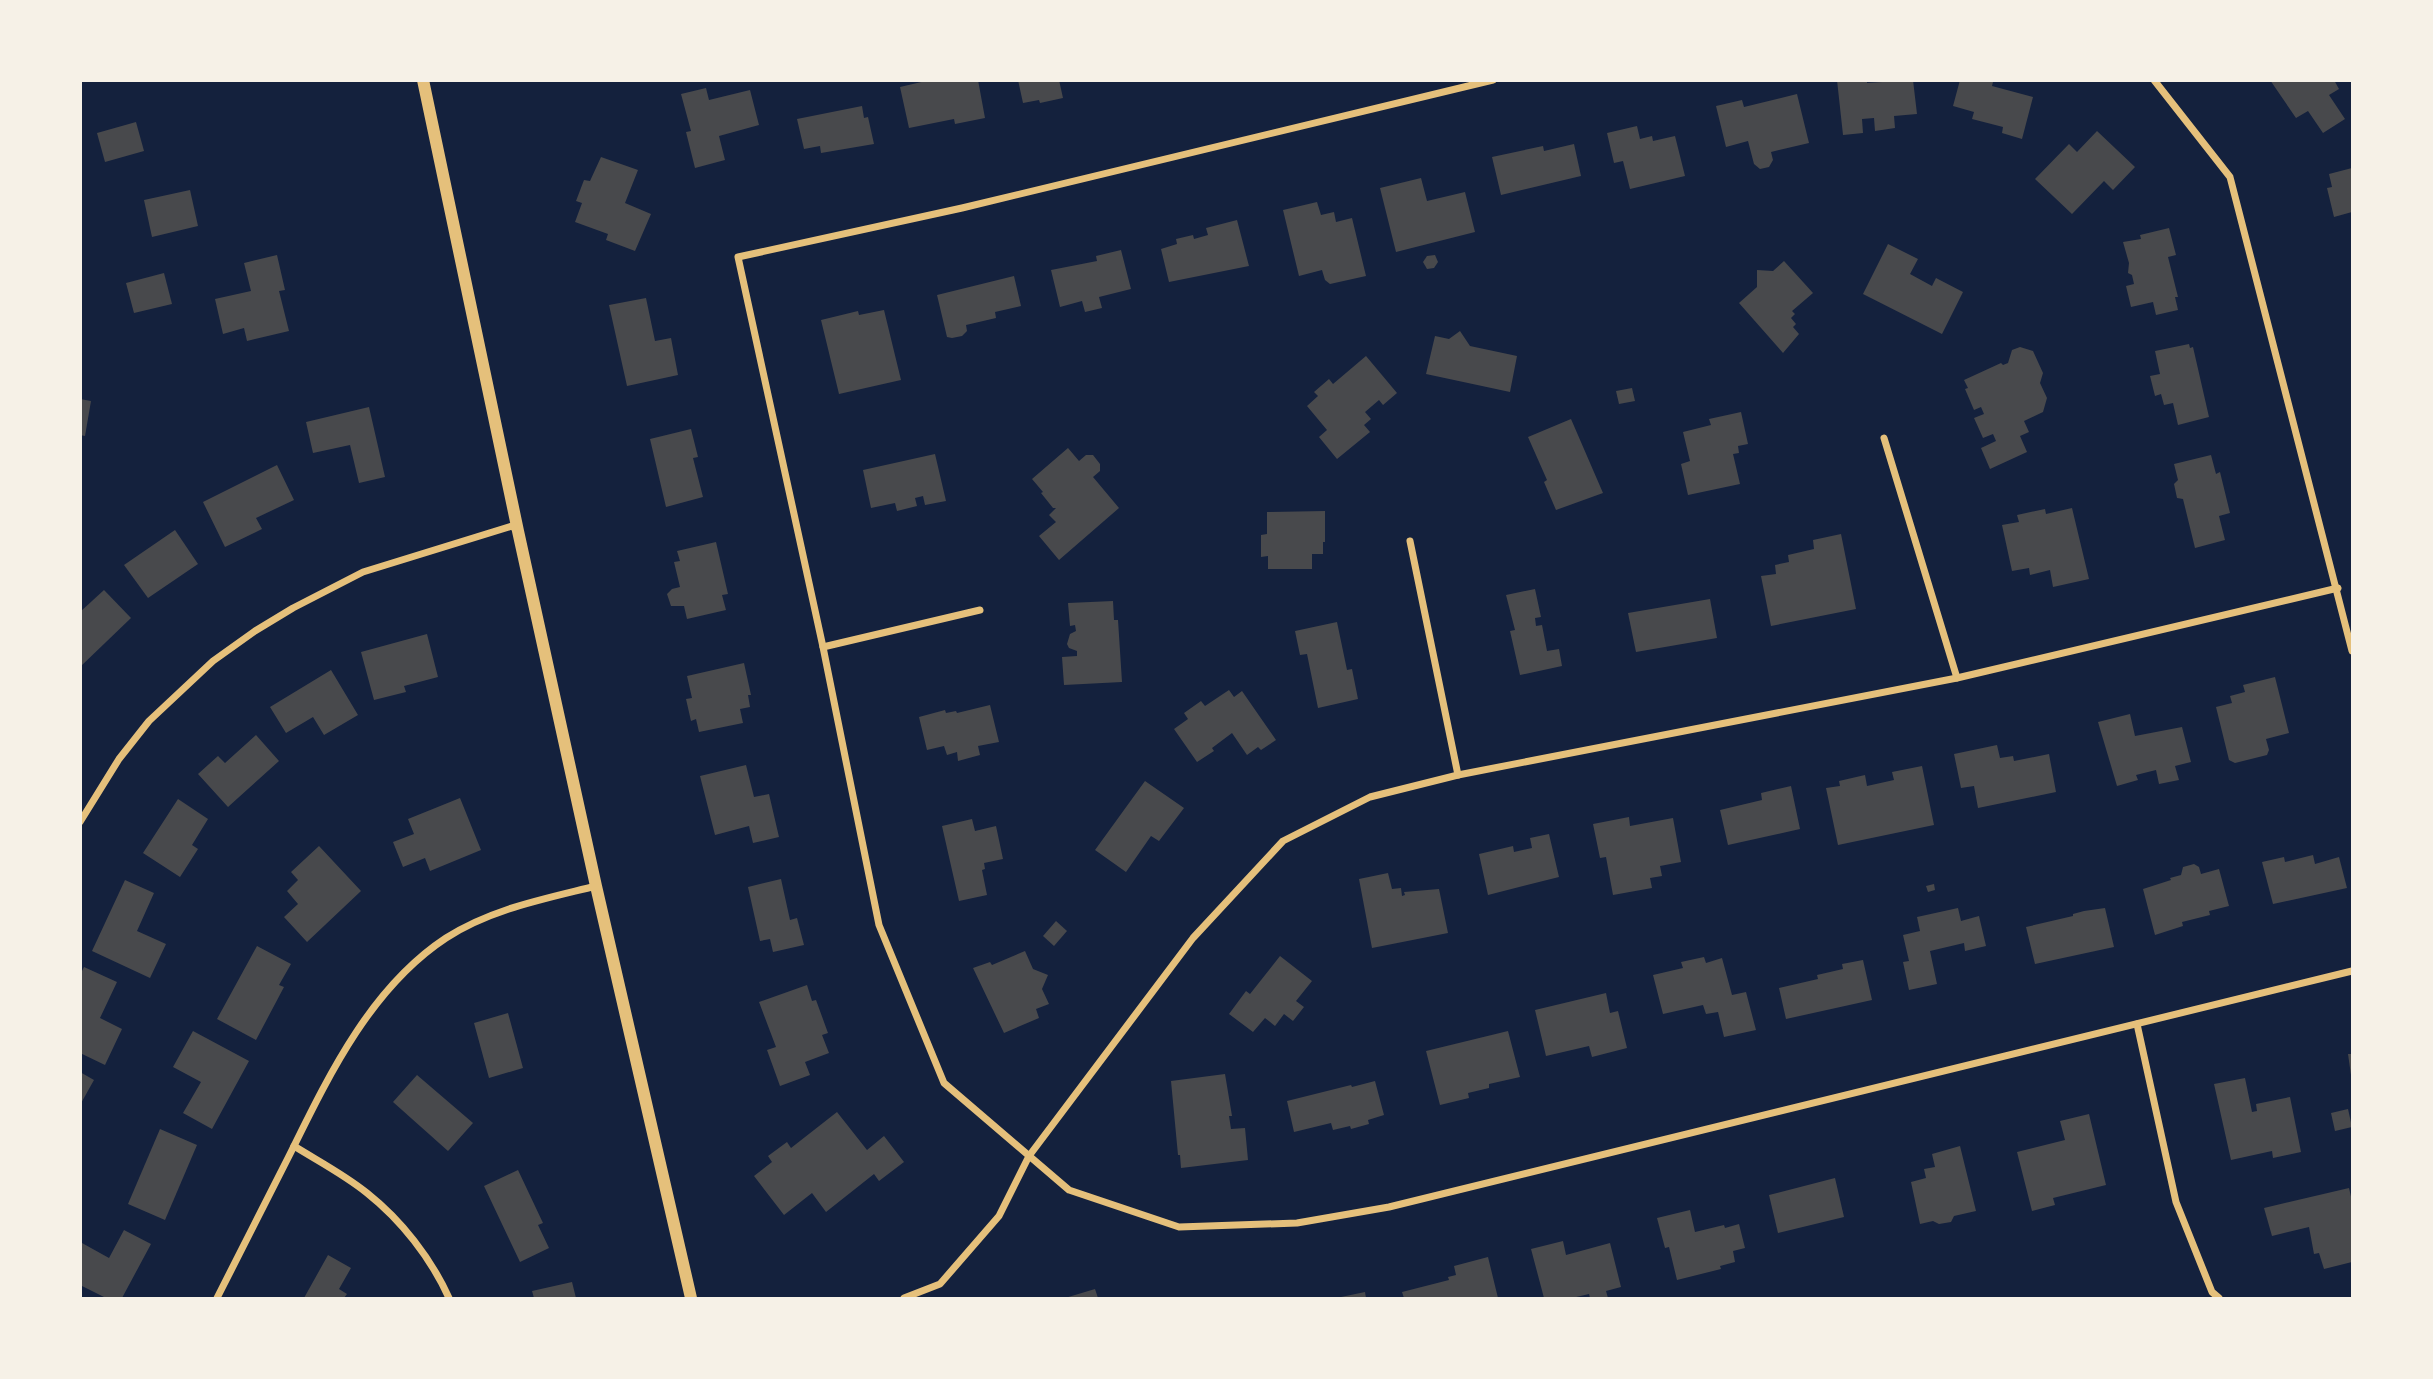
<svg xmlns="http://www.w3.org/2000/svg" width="2433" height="1379" font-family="'Roboto Condensed',sans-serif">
  <rect width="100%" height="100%" fill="#14213d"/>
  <g fill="#48494c">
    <path d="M930 80H978L985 118 955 124 954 119 909 128 900 87Z"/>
    <path d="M1018 80H1059L1063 98 1040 103 1039 100 1023 103Z"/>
    <path d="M1837 80H1867V83L1913 80 1917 114 1894 116 1895 128 1875 131 1874 118 1862 119 1863 133 1843 135Z"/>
    <path d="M1960 80H1986L1993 82 1992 86 2033 97 2022 139 2002 133 2003 127 1972 119 1974 112 1953 106Z"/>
    <path d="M2270 80H2334L2339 89 2329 95 2345 119 2323 133 2308 111 2296 118Z"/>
    <path d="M706 88 709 100 750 90 759 125 719 136 725 160 695 168 686 132 691 131 681 94Z"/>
    <path d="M1797 94 1809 143 1771 152 1773 160 1769 167 1760 169 1754 164 1748 141 1726 147 1716 106 1742 100 1744 107Z"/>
    <path d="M862 106 864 118 868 117 874 144 821 153 820 146 804 149 797 119Z"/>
    <path d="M136 122 144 151 105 162 97 133Z"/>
    <path d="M1637 126 1640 139 1652 136 1653 141 1675 136 1685 176 1630 189 1623 161 1614 163 1607 133Z"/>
    <path d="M2097 131 2135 167 2113 190 2104 181 2072 214 2035 179 2069 144 2077 152Z"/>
    <path d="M1574 144 1581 176 1501 195 1492 157 1543 146 1544 151Z"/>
    <path d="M601 157 638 170 625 203 651 214 635 251 606 240 608 234 575 222 582 203 576 201 584 180 590 181Z"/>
    <path d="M2352 168V212L2334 217 2327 188 2332 187 2329 174Z"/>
    <path d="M1421 178 1427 201 1465 192 1475 232 1396 252 1380 188Z"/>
    <path d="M190 190 198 226 152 237 144 200Z"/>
    <path d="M1317 202 1321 215 1334 212 1336 222 1352 218 1366 276 1330 284 1325 280 1322 270 1299 276 1283 210Z"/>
    <path d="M1237 220 1249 266 1169 282 1161 249 1177 244 1176 239 1193 235 1194 239 1208 235 1206 228Z"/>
    <path d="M2169 228 2176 255 2168 257 2178 297H2175L2178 310 2156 315 2153 302 2131 307 2126 286 2134 284 2132 275 2128 273 2129 263 2123 242 2141 239 2140 235Z"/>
    <path d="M1888 244 1918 259 1910 274 1932 286 1936 278 1963 292 1942 334 1863 294Z"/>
    <path d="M1121 250 1131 289 1099 297 1102 308 1085 312 1082 301 1060 307 1051 270 1097 261 1096 256Z"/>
    <path d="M277 255 285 290 279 291 289 331 247 341 244 328 223 334 215 299 251 291 244 263Z"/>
    <path d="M1435 255 1438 262 1434 268 1427 269 1423 262 1427 256Z"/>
    <path d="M1784 261 1813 293 1792 311 1795 314 1791 318 1796 324 1793 327 1799 334 1783 353 1739 303 1757 287V270L1773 271Z"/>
    <path d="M164 273 172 304 134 313 126 283Z"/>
    <path d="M1014 276 1021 306 995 312 996 318 966 325 967 331 962 336 952 338 947 337 937 295Z"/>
    <path d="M646 298 655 341 671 338 678 375 627 386 609 305Z"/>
    <path d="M884 310 901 380 839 394 821 320 858 311 859 315Z"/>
    <path d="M1460 331 1470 346 1517 356 1510 392 1426 374 1435 336 1449 339Z"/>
    <path d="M2189 344 2190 348 2193 347 2209 417 2178 425 2173 403 2164 405 2161 394 2155 396 2150 376 2160 374 2155 351Z"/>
    <path d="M2020 347 2033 351 2043 373 2040 383 2047 398 2043 412 2024 421 2029 432 2020 436 2027 452 1990 469 1981 448 1996 441 1993 434 1983 438 1974 418 1984 414 1981 407 1974 410 1965 389 1968 388 1964 380 2001 363 2003 365 2008 363 2012 350Z"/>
    <path d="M1366 356 1397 393 1383 405 1379 400 1365 412 1371 419 1364 425 1370 432 1337 459 1319 437 1327 430 1307 406 1318 396 1314 392 1329 379 1333 384Z"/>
    <path d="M1632 388 1635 401 1619 404 1616 391Z"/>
    <path d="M80 399 91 401 85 436 80 435Z"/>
    <path d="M369 407 385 477 359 483 350 445 313 453 306 422Z"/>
    <path d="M1741 412 1748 444 1738 446 1739 453 1733 454 1740 484 1688 495 1681 464 1690 461 1683 432 1711 425 1709 419Z"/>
    <path d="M1571 419 1603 493 1556 510 1544 482 1547 480 1528 437Z"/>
    <path d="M691 429 698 457 693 458 703 497 666 507 650 439Z"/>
    <path d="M1068 448 1079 461 1086 455H1093L1100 464V471L1093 477 1119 508 1059 560 1039 536 1056 522 1049 515 1056 508H1053L1041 493 1043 492 1032 479Z"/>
    <path d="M935 454 946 501 925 505 923 496 915 498 917 506 897 511 895 503 871 508 863 470Z"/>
    <path d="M2211 455 2216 474 2220 472 2230 513 2219 516 2225 540 2195 548 2183 499 2177 498 2174 484 2178 480 2174 464Z"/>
    <path d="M277 465 294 500 256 518 262 529 225 547 203 502Z"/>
    <path d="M2072 508 2089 579 2053 587 2050 570 2030 575 2029 568 2012 571 2002 525 2019 522 2017 515 2045 509 2046 514Z"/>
    <path d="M1325 511V542H1323V554H1312V569H1268V556L1261 557V535L1267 534V512Z"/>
    <path d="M175 530 198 564 148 598 124 565Z"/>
    <path d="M1841 534 1856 609 1771 626 1761 576 1776 574 1775 565 1789 562 1788 555 1814 549 1813 540Z"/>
    <path d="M716 542 728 594 722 595 726 610 687 619 684 606H671L667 594 672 589 680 587 674 562 680 561 677 551Z"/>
    <path d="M1535 589 1541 617 1535 618 1536 626 1542 625 1547 651 1559 649 1562 666 1520 675 1510 631 1515 630 1506 595Z"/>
    <path d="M104 590 131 618 80 667V612Z"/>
    <path d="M1710 599 1717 638 1636 652 1628 613Z"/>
    <path d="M1113 601 1114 620H1118L1122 682 1064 685 1062 657 1077 656V651L1069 648 1067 644 1070 634 1076 631 1075 625 1070 626 1068 603Z"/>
    <path d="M1337 622 1347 670 1352 669 1358 699 1318 708 1307 654 1300 655 1295 631Z"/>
    <path d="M427 634 438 677 404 686 406 692 374 700 361 652Z"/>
    <path d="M744 663 751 695H748L750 707 740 709 743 723 699 732 696 719 691 721 686 699 692 698 687 676Z"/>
    <path d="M331 670 358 715 324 735 313 717 286 733 270 707Z"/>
    <path d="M2275 677 2289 733 2266 739 2269 750 2267 755 2235 763 2229 760 2216 707 2232 703 2230 696 2245 692 2243 685Z"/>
    <path d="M1229 690 1234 697 1242 691 1276 740 1261 750 1258 747 1247 755 1232 733 1212 748 1214 751 1197 762 1174 729 1188 719 1184 713 1201 701 1205 706Z"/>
    <path d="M990 705 999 742 978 746 980 755 958 761 957 752 947 755 944 746 927 750 919 717 945 710 946 713 956 711 957 713Z"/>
    <path d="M2130 714 2135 736 2182 727 2191 762 2175 766 2179 780 2159 784 2156 770 2136 775 2138 780 2117 786 2098 722Z"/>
    <path d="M256 735 279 761 228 807 198 774 218 756 225 763Z"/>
    <path d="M1997 745 2000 758 2013 756 2014 761 2049 754 2056 792 1978 808 1974 786 1961 788 1954 754Z"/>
    <path d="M746 765 754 797 769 794 779 837 753 843 749 826 715 835 700 776Z"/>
    <path d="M1922 766 1934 825 1838 845 1826 788 1840 786 1839 781 1865 775 1867 786 1894 780 1892 772Z"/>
    <path d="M1145 781 1184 808 1159 841 1151 836 1126 872 1095 850Z"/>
    <path d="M1791 786 1800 829 1728 845 1720 810 1762 800 1761 793Z"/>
    <path d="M460 798 481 850 430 871 425 858 403 867 393 842 414 834 408 819Z"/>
    <path d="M178 799 208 819 192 845 198 849 180 877 143 853Z"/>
    <path d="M1629 817 1630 826 1673 818 1681 862 1660 866 1662 876 1650 878 1652 888 1613 895 1606 857 1600 858 1593 824Z"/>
    <path d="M972 819 975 831 996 826 1003 859 984 863 985 869 982 870 987 895 959 901 942 826Z"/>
    <path d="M1549 834 1559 877 1488 895 1479 854 1513 846 1514 852 1532 848 1530 838Z"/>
    <path d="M319 846 361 891 307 942 284 917 298 904 287 891 298 880 291 872Z"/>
    <path d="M2313 855 2315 864 2339 857 2347 888 2273 904 2262 862 2284 857 2285 862Z"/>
    <path d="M2194 864 2199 867 2201 874 2219 869 2229 906 2209 911 2210 915 2182 922 2183 926 2155 935 2143 889 2171 880 2170 878 2181 875 2183 867Z"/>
    <path d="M1388 873 1392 889 1401 888 1402 896 1405 895 1404 892 1439 889 1448 933 1372 948 1359 879Z"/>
    <path d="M781 879 790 920 797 918 804 945 773 952 770 939 760 941 748 887Z"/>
    <path d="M125 880 154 893 137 931 166 944 150 978 92 951Z"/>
    <path d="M1934 884 1935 890 1928 892 1926 886Z"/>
    <path d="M1958 908 1961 921 1979 916 1986 946 1965 951 1964 943 1930 951 1937 984 1909 990 1903 962 1909 961 1903 935 1920 931 1917 917Z"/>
    <path d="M2105 908 2114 947 2035 964 2026 927 2073 916V914L2084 911Z"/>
    <path d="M1056 921 1067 931 1054 946 1043 936Z"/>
    <path d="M257 946 291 964 279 985 284 987 256 1040 217 1019Z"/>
    <path d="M1025 951 1033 969 1048 975 1042 989 1049 1004 1036 1009 1039 1018 1004 1033 973 968 990 962 992 965Z"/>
    <path d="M1280 956 1312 981 1296 1001 1304 1007 1293 1021 1284 1014 1275 1026 1265 1018 1253 1032 1229 1014 1246 991 1250 994Z"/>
    <path d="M1704 957 1706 963 1722 958 1732 995 1746 992 1756 1030 1724 1037 1718 1012 1706 1014 1703 1005 1663 1014 1653 975 1683 968 1681 962Z"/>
    <path d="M1863 960 1872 1000 1786 1019 1779 988 1818 979 1817 975 1843 969 1842 964Z"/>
    <path d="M84 967 117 982 100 1018 122 1029 105 1065 80 1053V975Z"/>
    <path d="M807 985 812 1001 816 1000 828 1033 822 1035 829 1053 805 1062 810 1075 780 1086 767 1050 776 1047 759 1002Z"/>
    <path d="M1606 993 1610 1013 1618 1011 1627 1048 1592 1057 1589 1046 1546 1056 1535 1010Z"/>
    <path d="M508 1013 523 1068 489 1078 474 1023Z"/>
    <path d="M193 1031 249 1061 212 1129 183 1113 201 1082 173 1067Z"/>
    <path d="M1508 1031 1520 1077 1489 1084V1088L1468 1093 1469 1098 1440 1105 1426 1051Z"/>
    <path d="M2348 1054H2352V1075H2351Z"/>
    <path d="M80 1072 94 1080 80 1105Z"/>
    <path d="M1225 1074 1232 1116H1229L1231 1129 1245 1128 1248 1160 1181 1168 1180 1155H1178L1171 1081Z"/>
    <path d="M417 1075 473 1123 448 1151 393 1102Z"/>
    <path d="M2245 1078 2252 1112 2257 1111 2256 1104 2290 1097 2301 1152 2273 1158 2272 1151 2231 1160 2214 1084Z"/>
    <path d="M1375 1081 1384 1115 1368 1120 1369 1124 1351 1129 1350 1126 1333 1130 1331 1123 1294 1132 1287 1101 1351 1085 1352 1087Z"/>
    <path d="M2348 1109 2352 1127 2335 1131 2331 1113Z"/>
    <path d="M837 1112 867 1150 884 1136 904 1162 879 1181 874 1174 826 1212 812 1193 784 1215 754 1176 772 1162 768 1156 787 1142 791 1148Z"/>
    <path d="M2089 1114 2106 1185 2053 1198 2055 1205 2032 1211 2017 1152 2065 1140 2060 1121Z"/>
    <path d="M160 1129 197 1145 165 1220 128 1204Z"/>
    <path d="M1960 1146 1976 1211 1954 1216 1951 1222 1939 1224 1933 1221 1920 1224 1911 1182 1926 1178 1924 1169 1935 1167 1932 1154Z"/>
    <path d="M518 1170 543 1223 538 1225 549 1248 520 1262 484 1186Z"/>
    <path d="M1835 1178 1844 1217 1778 1233 1769 1195Z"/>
    <path d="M2349 1188 2352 1201V1262L2324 1269 2319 1253 2314 1254 2309 1227 2272 1236 2264 1208Z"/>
    <path d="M1690 1210 1695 1232 1724 1225 1725 1228 1739 1224 1745 1248 1733 1251 1735 1262 1720 1266 1721 1269 1677 1280 1669 1247 1665 1248 1657 1218Z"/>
    <path d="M124 1230 151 1244 122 1298H106L80 1285V1245L82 1243 109 1258Z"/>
    <path d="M1563 1241 1566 1255 1610 1243 1621 1287 1606 1291 1608 1298H1590L1589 1294 1572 1298H1544L1531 1249Z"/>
    <path d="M328 1255 351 1268 339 1289 347 1294 344 1298H304Z"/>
    <path d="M1488 1257 1498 1298H1404L1402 1292 1449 1280 1448 1277 1456 1275 1454 1266Z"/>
    <path d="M572 1282 576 1298H534L532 1291Z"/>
    <path d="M1095 1289 1098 1298H1065Z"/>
    <path d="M1365 1292 1366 1298H1341V1297Z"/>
  </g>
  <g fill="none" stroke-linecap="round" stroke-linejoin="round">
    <g stroke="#e5c07b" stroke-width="7">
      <path d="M1493 80 962 208 738 257 823 647 879 925 944 1083 1069 1190 1179 1227 1297 1223 1389 1207 2352 971"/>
      <path d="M2154 80 2230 177 2352 651"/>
      <path d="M1884 438 1957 678"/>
      <path d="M1410 541 1458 775"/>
      <path d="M823 647 980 610"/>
      <path d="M80 822 119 759 149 721 213 661 255 631 293 608 363 572 512 526 518 531"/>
      <path d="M2137 1024 2176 1202 2212 1292 2219 1298"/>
      <path d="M294 1146C318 1161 345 1175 367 1193 401 1220 431 1258 449 1298"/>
      <path d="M217 1298C241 1251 265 1203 289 1156 328 1077 370 988 446 938 491 909 544 899 596 886"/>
      <path d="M904 1298 940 1284 999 1216 1029 1156 1193 938 1283 841 1370 797 1458 775 1957 678 2338 588"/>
    </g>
    <path stroke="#e5c07b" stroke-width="12" d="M423 80 518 531 596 886 691 1298"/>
  </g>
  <rect width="2433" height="1379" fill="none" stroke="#f6f1e7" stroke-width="164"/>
</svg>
